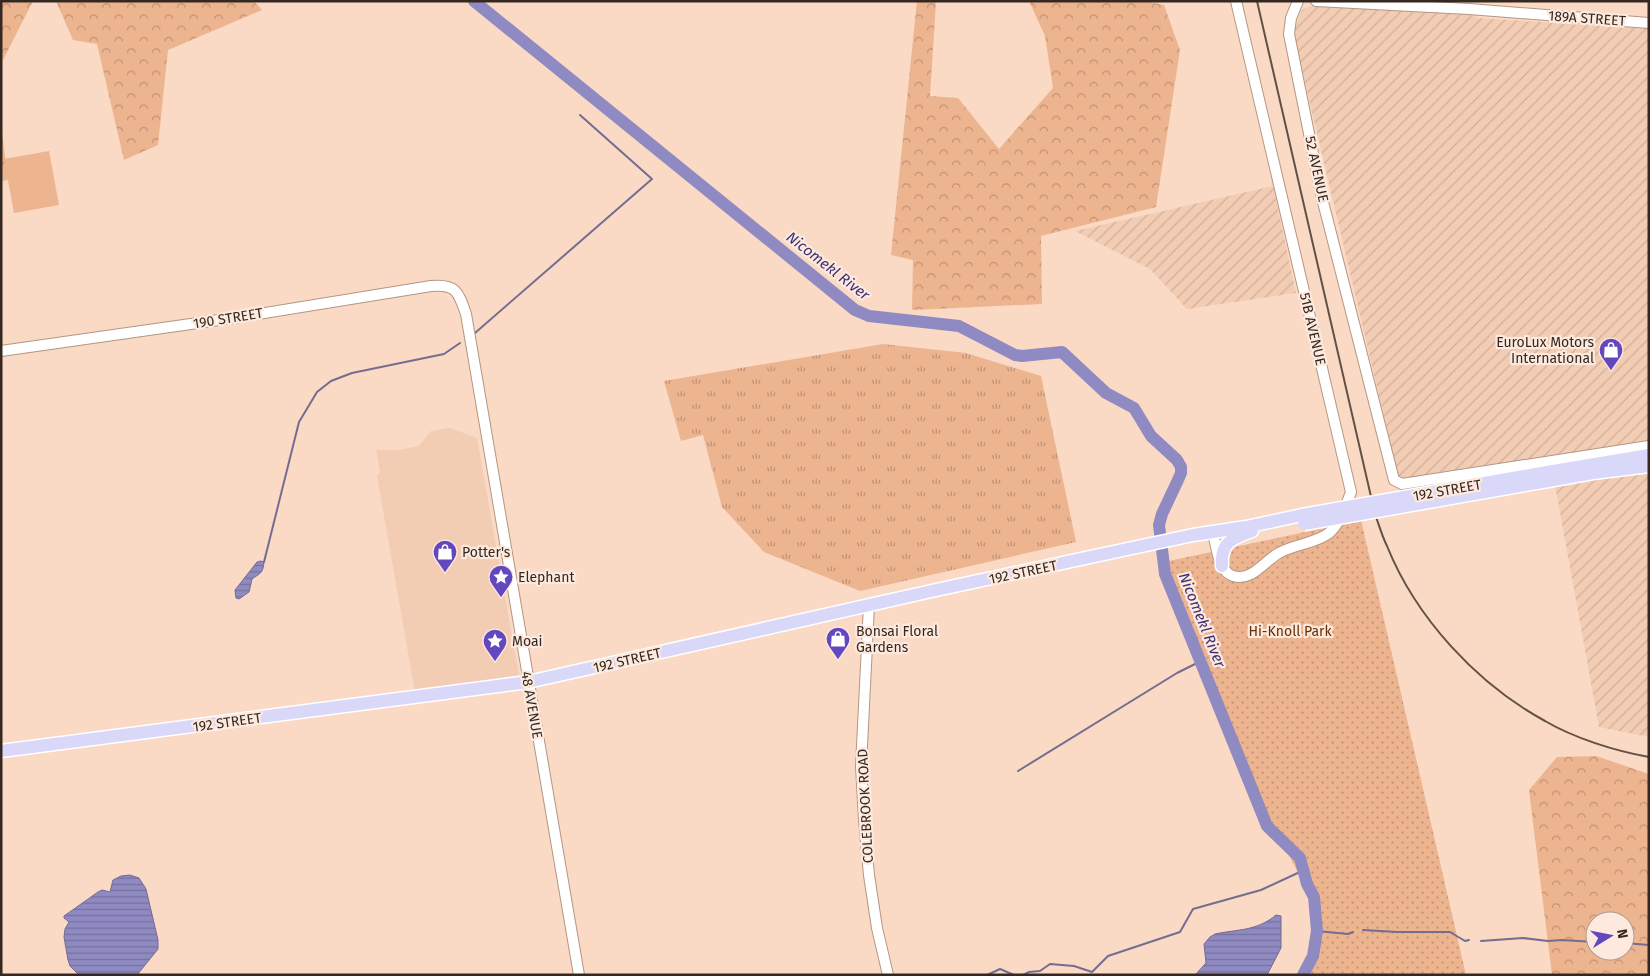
<svg xmlns="http://www.w3.org/2000/svg" width="1650" height="976" font-family="'Fira Sans',sans-serif">
  <defs>
    <pattern id="industrial-furrows" width="10" height="10" patternUnits="userSpaceOnUse" patternTransform="scale(1.25)"><rect width="10" height="10" fill="#f3ccb4"/><path d="M-1 1l2-2M0 10L10 0M9 11l2-2" fill="none" stroke="#d1af9a"/></pattern>
    <pattern id="grass-tufts" width="24" height="20" patternUnits="userSpaceOnUse" patternTransform="scale(1.25)"><rect width="24" height="20" fill="#edb490"/><path d="M3 7l-1-3M5 7V3M7 7l1-3M15 17l-1-3M17 17v-4M19 17l1-3" fill="none" stroke="#c19275"/></pattern>
    <pattern id="forest-crowns" width="20" height="18" patternUnits="userSpaceOnUse" patternTransform="scale(1.25)"><rect width="20" height="18" fill="#edb490"/><path d="M2 6a3 3 0 1 1 6 0M12 15a3 3 0 1 1 6 0" fill="none" stroke="#c19275"/></pattern>
    <pattern id="park-dots" width="8" height="8" patternUnits="userSpaceOnUse" patternTransform="scale(1.25)"><rect width="8" height="8" fill="#edb490"/><path d="M2 2h.1M6 6h.1" fill="none" stroke="#c19275" stroke-width="1.8" stroke-linecap="round"/></pattern>
    <pattern id="water-rules" width="6" height="5" patternUnits="userSpaceOnUse" patternTransform="scale(1.25)"><rect width="6" height="5" fill="#8f8ac2"/><path d="M0 2.5h6" fill="none" stroke="#76719d"/></pattern>
  </defs>
  <rect width="100%" height="100%" fill="#fad9c5"/>
  <path fill="#f3ccb4" d="M450 428 477 438 519 675 415 692 377 476 380 472 376 450H398L419 446 431 431Z"/>
  <g fill="url(#industrial-furrows)">
    <path d="M1310 6 1326 8H1394L1467 13 1478 18 1649 29V440L1406 479H1403L1398 476 1293 31 1302 10Z"/>
    <path d="M1273 186 1296 293 1187 309 1150 269 1075 231Z"/>
    <path d="M1649 471V737L1599 727 1555 485Z"/>
  </g>
  <path fill="url(#grass-tufts)" d="M883 344 966 353 1041 376 1076 542 860 591 764 552 722 507 703 435 681 441 664 381Z"/>
  <g fill="url(#forest-crowns)" fill-rule="evenodd">
    <path d="M1 1H33L1 64Z"/>
    <path d="M56 1H254L262 10 168 50 158 145 124 160 97 44 73 40Z"/>
    <path d="M917 1H936L930 96 958 98 999 149 1053 88 1045 36 1029 1H1144L1164 5 1180 50 1156 207 1041 236 1042 304 912 310 913 260 891 255Z"/>
    <path d="M1 124 8 180 1 181Z"/>
    <path d="M1596 756 1649 774V975H1552L1529 790 1557 757ZM1595 921H1625V951H1595Z"/>
  </g>
  <path fill="url(#park-dots)" d="M1361 520 1466 975H1301C1313 947 1319 920 1308 890L1261 805 1233 745 1170 588 1169 561Z"/>
  <path fill="#edb490" d="M49 151 59 205 14 213 4 159Z"/>
  <g fill="url(#water-rules)" stroke="#746d91">
    <path d="M261 561 264 562C263 574 260 573 252 579L249 592 239 599 236 598 235 590 257 562Z"/>
    <path d="M130 875 139 878 146 889 158 940V949L137 975H79L70 966 68 960 64 937 65 929 69 922 64 918V916L98 892 102 890 110 892 113 880 121 876Z"/>
    <path d="M1276 915 1281 916V948L1267 975H1195L1206 963 1204 944 1210 937 1215 934C1239 929 1257 931 1276 915Z"/>
  </g>
  <g fill="none" stroke-linecap="round" stroke-linejoin="round">
    <g stroke="#746d91" stroke-width="2">
      <path d="M475 333 652 179 580 115"/>
      <path d="M264 562 299 422 317 392 331 381 352 373 444 354 460 343"/>
      <path d="M1018 771 1177 673 1201 661"/>
      <path d="M1363 930 1397 932H1450L1465 941 1469 940"/>
      <path d="M1317 931 1348 934 1353 932"/>
      <path d="M1481 941 1523 938 1548 941 1562 940 1595 942"/>
      <path d="M1625 943 1649 945"/>
      <path d="M987 975 1000 969 1014 975"/>
      <path d="M1023 975 1029 972 1040 971 1050 964 1074 966 1092 972 1108 956 1180 932 1193 909 1261 890 1302 871"/>
    </g>
    <path stroke="#8f8ac2" stroke-width="12" d="M474 1 855 310 869 316 959 326 1015 355 1022 356 1062 352 1106 393 1134 408 1151 436 1177 460 1181 467V473L1178 480 1162 514 1159 525 1165 574 1267 826 1300 858 1307 884 1314 897 1317 931 1313 956 1303 975"/>
    <defs>
      <g id="minor">
        <path d="M1298 1 1291 18 1289 34 1322 198 1394 480 1402 484 1649 446"/>
        <path d="M1316 1 1469 9 1649 23"/>
        <path d="M1 351 240 317 431 286C456 284 458 291 466 314L579 975"/>
        <path d="M1213 532C1216 545 1218 571 1233 576 1252 582 1264 561 1279 553 1294 544 1315 544 1329 533 1340 524 1346 505 1351 492L1236 1"/>
        <path d="M869 605 861 766 864 820 869 875 877 928 888 975"/>
      </g>
      <g id="major">
        <path d="M1547 472 1649 455"/>
        <path d="M1548 481 1593 473 1649 466"/>
        <path d="M1222 566C1220 543 1232 538 1252 531"/>
        <path d="M1 751 528 682 936 590 1193 535 1246 527 1302 515"/>
      </g>
    </defs>
    <use href="#minor" stroke="#b49683" stroke-width="12"/>
    <use href="#major" stroke="#fff" stroke-width="15"/>
    <use href="#minor" stroke="#fff" stroke-width="10"/>
    <use href="#major" stroke="#dad8f9" stroke-width="12"/>
    <path stroke="#625146" stroke-width="2" d="M1257 1 1375 514C1379 525 1382 536 1387 546 1416 618 1477 684 1545 721 1574 738 1615 751 1649 757"/>
    <defs>
      <g id="major-bridge">
        <path d="M1302 515 1547 472"/>
        <path d="M1304 524 1548 481"/>
      </g>
    </defs>
    <use href="#major-bridge" stroke="#fff" stroke-width="15" stroke-linecap="butt"/>
    <use href="#major-bridge" stroke="#dad8f9" stroke-width="12"/>
  </g>
  <defs>
    <symbol id="shop-pin" viewBox="-11 -11 22 30"><path d="M0 17L-7.5 6A9.5 9.5 0 1 1 7.5 6Z" fill="#6247bf" stroke="#fde9dd"/><path d="M-5-2.5h2.3a2.7 3.5 0 0 1 5.4 0H5L5.5 6h-11ZM-1.5-2.5h3a1.5 2.3 0 0 0-3 0Z" fill="#fff"/></symbol>
    <symbol id="sight-pin" viewBox="-11 -11 22 30"><path d="M0 17L-7.5 6A9.5 9.5 0 1 1 7.5 6Z" fill="#6247bf" stroke="#fde9dd"/><path d="M0-6L1.8-2.2L6-1.7L2.9 1.2L3.7 5.4L0 3.3L-3.7 5.4L-2.9 1.2L-6-1.7L-1.8-2.2Z" fill="#fff"/></symbol>
  </defs>
  <g fill-rule="evenodd">
    <use href="#shop-pin" x="1597" y="336" width="28" height="38"/>
    <use href="#shop-pin" x="431" y="538" width="28" height="38"/>
    <use href="#sight-pin" x="487" y="563" width="28" height="38"/>
    <use href="#shop-pin" x="824" y="625" width="28" height="38"/>
    <use href="#sight-pin" x="481" y="627" width="28" height="38"/>
  </g>
  <g text-anchor="middle" stroke-width="4.5" stroke-linejoin="round" paint-order="stroke">
    <g font-size="14" fill="#342820" stroke="#fde9dd">
      <text transform="translate(1587 18) rotate(4)" y="5">189A STREET</text>
      <text transform="translate(1317 169) rotate(78)" y="5">52 AVENUE</text>
      <text transform="translate(228 318) rotate(-9)" y="5">190 STREET</text>
      <text transform="translate(1313 329) rotate(77)" y="5">51B AVENUE</text>
      <text transform="translate(1447 490) rotate(-10)" y="5">192 STREET</text>
      <text transform="translate(1023 572) rotate(-12)" y="5">192 STREET</text>
      <text transform="translate(627 660) rotate(-13)" y="5">192 STREET</text>
      <text transform="translate(532 705) rotate(80)" y="5">48 AVENUE</text>
      <text transform="translate(227 722) rotate(-8)" y="5">192 STREET</text>
      <text transform="translate(865 806) rotate(-93)" y="5">COLEBROOK ROAD</text>
    </g>
    <g font-size="14" fill="#342820" stroke="#fde9dd" text-anchor="start">
      <text x="1594" y="347" text-anchor="end">EuroLux Motors<tspan x="1594" dy="16">International</tspan></text>
      <text x="462" y="557">Potter's</text>
      <text x="518" y="582">Elephant</text>
      <text x="856" y="636">Bonsai Floral<tspan x="856" dy="16">Gardens</tspan></text>
      <text x="512" y="646">Moai</text>
    </g>
    <g font-size="14" fill="#643003" stroke="#fde9dd">
      <text x="1290" y="636">Hi-Knoll Park</text>
    </g>
    <g font-size="15" font-style="italic" fill="#3e3075" stroke="#fde9dd">
      <text transform="translate(828 266) rotate(38)" y="5">Nicomekl River</text>
      <text transform="translate(1202 620) rotate(68)" y="5">Nicomekl River</text>
    </g>
  </g>
  <rect width="1650" height="976" fill="none" stroke="#342820" stroke-width="5"/>
  <g transform="translate(1610 936) rotate(80)"><circle r="24" fill="#fde9dd" stroke="#ad9c91"/>
  <path d="M0-4L9 19L0 12L-9 19Z" fill="#6247bf"/>
  <text y="-8" font-size="14" font-weight="bold" text-anchor="middle" fill="#342820">N</text>
  </g>
</svg>
